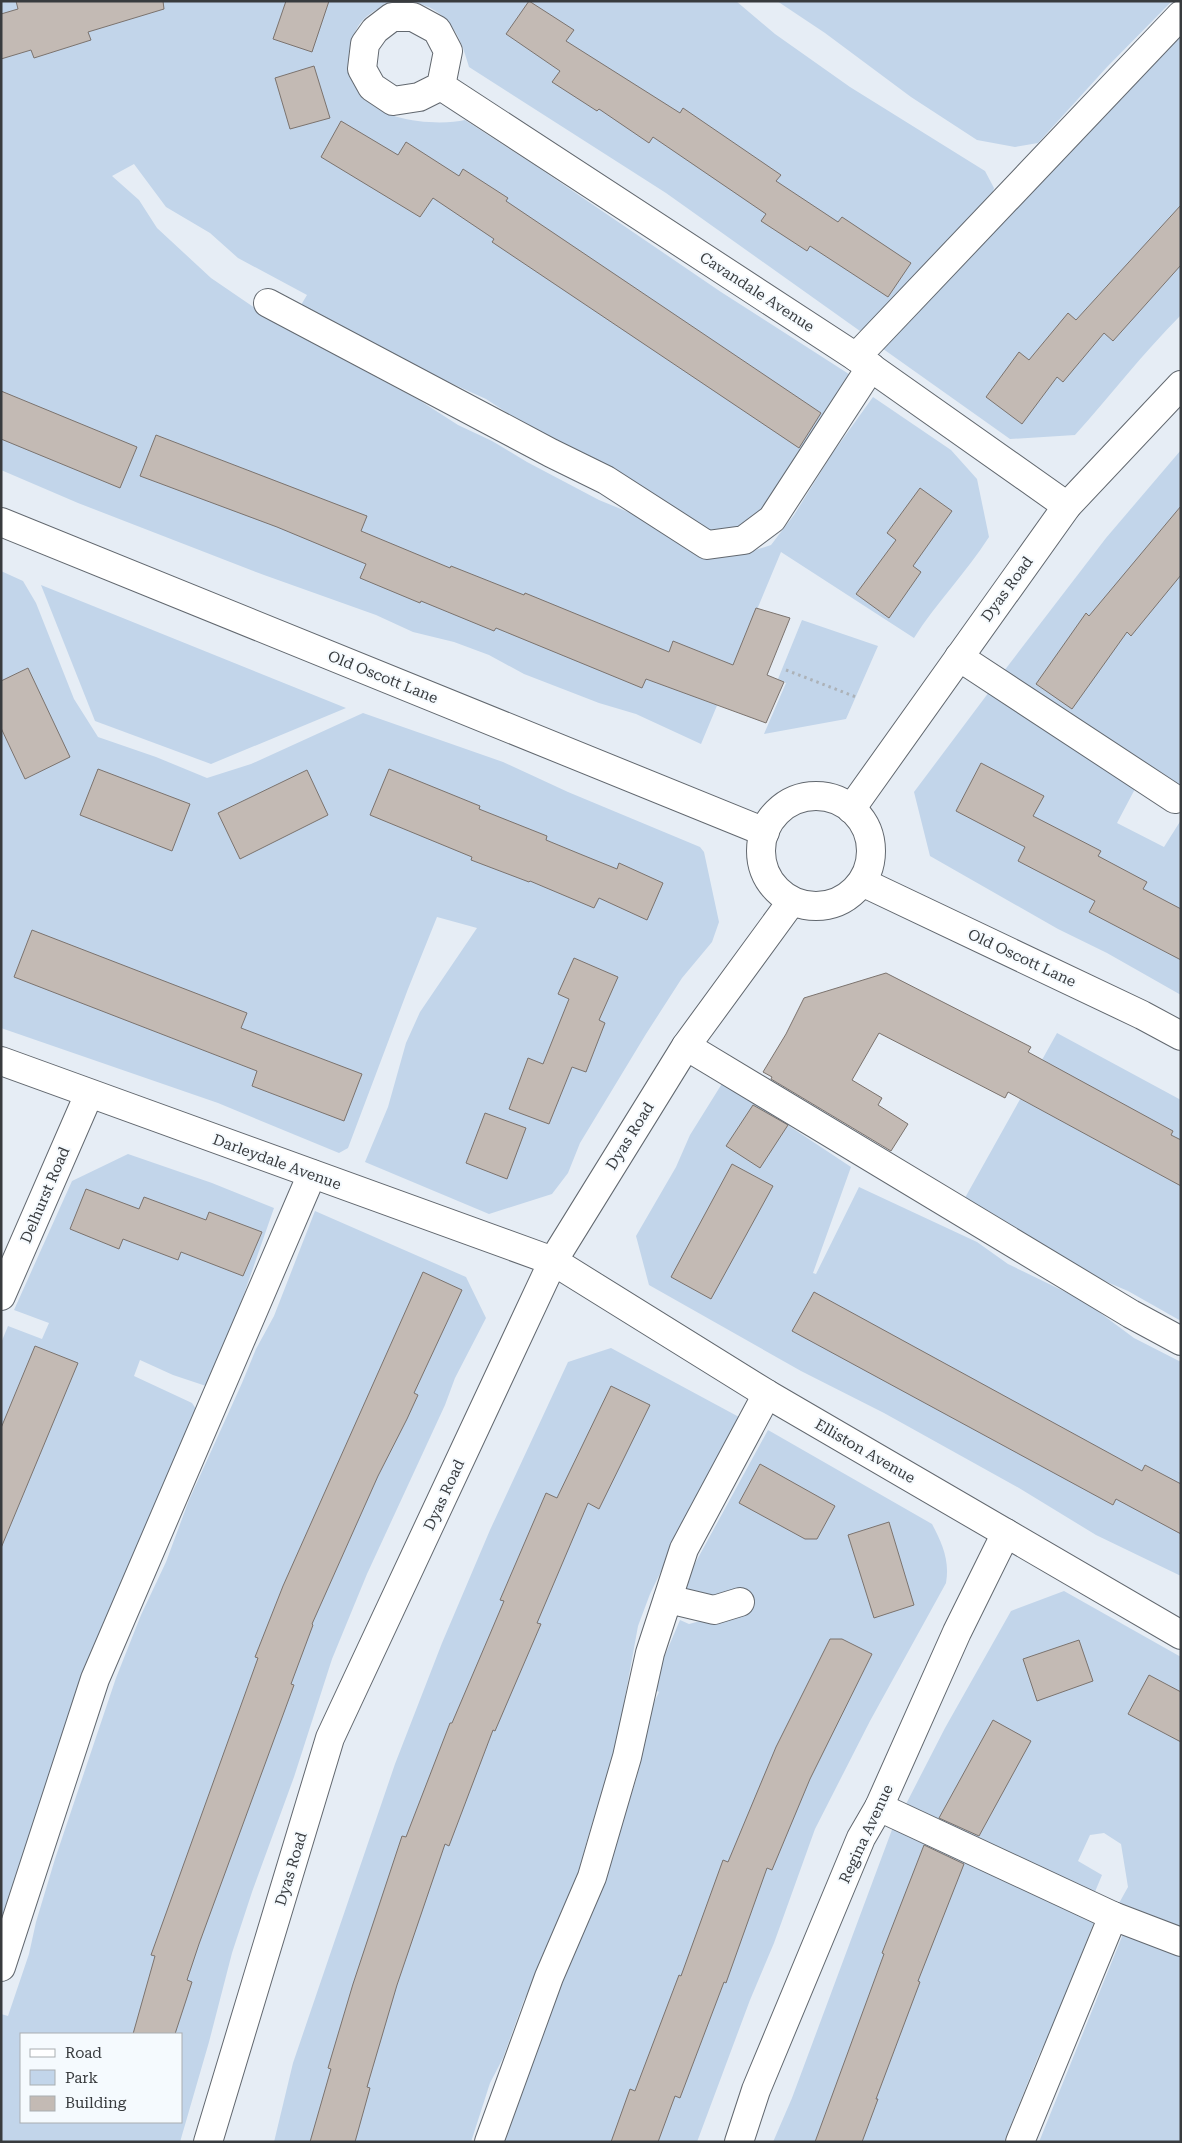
<svg xmlns="http://www.w3.org/2000/svg" width="1182" height="2143" font-family="'Roboto Serif',serif">
  <rect width="100%" height="100%" fill="#e6edf5"/>
  <g fill="#c2d5ea" fill-rule="evenodd">
    <path d="M1 1H395C378 8 358 17 354 37 352 46 358 62 360 71 361 78 361 91 365 97 381 122 440 126 465 120L539 168 721 292 855 378 768 514 741 532 715 537 544 437 486 399 404 362 375 343 344 330 301 305 307 295 238 258 210 233 166 207 134 164 112 176 139 200 157 228 211 278 281 326 419 400 458 425 492 441 527 462 599 500 633 514 667 535 746 553 771 545 794 515 832 454 873 397 951 450 977 479 989 537C966 573 936 603 914 638L781 552 701 744 636 714 599 703 524 674 489 655 454 642 413 632 376 615 264 575 78 503 1 470Z"/>
    <path d="M404 1H736L775 34 850 87 985 171 994 188 989 206 867 336 666 193 469 67C459 30 445 5 404 1Z"/>
    <path d="M777 1H1172L1107 67 1038 143 1015 147 977 140 911 97 825 33Z"/>
    <path d="M1181 28V315C1143 353 1111 395 1075 435L1010 439 879 346Z"/>
    <path d="M1181 450V787L1004 671 1106 538Z"/>
    <path d="M1 571 23 581 36 603 74 699 98 737 156 757 207 778 251 764 363 713 503 762 568 792 700 847 704 852 719 922 712 942 682 978 646 1034 580 1143 568 1173 552 1194 489 1214 365 1162 388 1107 406 1043 420 1012 477 928 437 917 408 989 348 1148 339 1153 218 1103 1 1028Z"/>
    <path d="M41 585 346 708 211 764 95 721Z"/>
    <path d="M802 620 878 646 846 719 764 734 786 683 778 679Z"/>
    <path d="M989 692 1136 787 1117 823 1164 847 1181 820V995L1107 953 1058 929 930 856 914 792Z"/>
    <path d="M1057 1033 1181 1100V1321L1128 1291 1095 1277 961 1205Z"/>
    <path d="M723 1082 851 1167 813 1273 816 1274 859 1187 977 1242 1008 1264 1084 1301 1134 1338 1181 1362V1576L1096 1535 1019 1488 884 1413 801 1371 649 1285 636 1236 676 1167 690 1135Z"/>
    <path d="M128 1154 212 1183 274 1208 214 1380 206 1386 173 1375 140 1360 134 1376 192 1403 196 1409C179 1445 168 1483 149 1518L1 1933V1343L8 1326 42 1339 49 1323 14 1310 72 1181Z"/>
    <path d="M315 1211 466 1277 486 1318 455 1378 445 1405 367 1574 332 1659 294 1777 252 1892 232 1953 209 2042 180 2142H1V2014L8 2016 29 1954 36 1922 55 1859 116 1678 141 1615 166 1562 189 1500 242 1383 256 1349 274 1316ZM21 2034H181V2122H21Z"/>
    <path d="M611 1348 739 1417 701 1489 650 1594 638 1626 616 1747 588 1837 574 1889 539 1972 524 2000 503 2058 490 2083 471 2142H274L293 2063 395 1764 442 1643 490 1530 568 1362Z"/>
    <path d="M768 1430 932 1524C942 1543 950 1560 946 1583L870 1721 815 1829 774 1943 750 2000 697 2142H504L550 2013 596 1902 636 1780 642 1755 646 1719 659 1692 651 1688 680 1620 689 1624 730 1613 681 1589Z"/>
    <path d="M1064 1591 1181 1657V1928L1118 1905 1128 1887 1121 1844 1104 1833 1090 1835 1078 1861 1102 1875 1092 1899 904 1808 945 1728 1011 1611Z"/>
    <path d="M893 1827 1096 1917 1055 2022 1038 2057 1004 2142H773L792 2098Z"/>
    <path d="M1123 1934 1181 1957V2142H1039Z"/>
  </g>
  <g fill="#c3bab4" stroke="#7b736e">
    <path d="M16 1H163L164 9 88 32 91 40 34 58 31 50 1 59V14L18 9Z"/>
    <path d="M286 1H329L312 52 273 39Z"/>
    <path d="M529 1 574 30 566 41 680 113 683 108 781 175 776 181 838 222 842 217 911 263 888 297 810 246 807 251 761 221 766 214 653 137 649 143 599 109 597 111 552 82 560 71 506 34Z"/>
    <path d="M314 66 330 118 290 129 275 78Z"/>
    <path d="M341 121 398 155 406 142 459 176 463 169 508 198 506 201 821 413 799 448 492 242 494 239 433 198 420 217 321 157Z"/>
    <path d="M1181 205V265L1113 341 1104 333 1063 382 1057 377 1022 424 986 397 1019 352 1029 360 1068 313 1076 320Z"/>
    <path d="M1 391 137 447 120 488 1 439Z"/>
    <path d="M156 435 367 516 361 531 450 568 451 566 524 595 525 593 669 652 673 641 733 665 756 608 790 618 767 675 784 682 766 723 646 679 642 688 496 628 494 631 421 601 420 603 360 578 366 564 277 527 140 476Z"/>
    <path d="M920 488 952 511 913 566 921 572 889 618 856 594 896 540 887 533Z"/>
    <path d="M1181 506V575L1131 636 1127 632 1072 709 1036 684 1086 613 1089 616Z"/>
    <path d="M28 668 70 757 25 779 1 728V681Z"/>
    <path d="M981 763 1044 796 1033 816 1101 851 1098 856 1147 882 1143 889 1181 909V960L1089 912 1095 901 1018 861 1025 847 956 811Z"/>
    <path d="M98 769 190 804 172 851 80 815Z"/>
    <path d="M389 769 480 806 479 809 547 836 546 840 580 854 617 869 619 863 663 883 647 920 599 898 594 908 530 881 529 882 471 860 472 857 370 815Z"/>
    <path d="M307 770 328 815 240 859 218 813Z"/>
    <path d="M32 930 247 1013 241 1028 362 1074 344 1121 252 1086 257 1071 14 977Z"/>
    <path d="M574 958 618 977 599 1020 605 1023 586 1072 572 1067 549 1124 509 1109 528 1058 543 1064 569 999 558 994Z"/>
    <path d="M886 973 1031 1047 1028 1052 1173 1131 1171 1135 1181 1140V1186L1008 1092 1005 1098 879 1033 852 1080 882 1098 878 1105 908 1124 891 1151 771 1079 772 1077 763 1072 786 1034 804 998Z"/>
    <path d="M753 1105 788 1125 760 1168 726 1146Z"/>
    <path d="M485 1113 526 1128 507 1179 466 1163Z"/>
    <path d="M732 1164 773 1186 711 1299 671 1277Z"/>
    <path d="M86 1189 139 1209 144 1197 206 1220 209 1212 262 1232 243 1276 181 1252 178 1260 123 1239 119 1249 70 1229Z"/>
    <path d="M423 1272 462 1290 414 1393 418 1395 407 1419 378 1476 312 1624 313 1625 291 1684 294 1685 199 1944 187 1980 192 1982 175 2034H133L155 1956 151 1955 258 1658 255 1657 283 1586Z"/>
    <path d="M814 1292 1142 1471 1145 1465 1181 1484V1534L1116 1499 1113 1505 792 1331Z"/>
    <path d="M35 1346 78 1363 1 1548V1428Z"/>
    <path d="M611 1386 650 1405 599 1509 588 1503 537 1623 541 1624 495 1731 493 1730 449 1846 445 1844 397 1985 367 2087 370 2088 355 2142H310L331 2069 328 2068 353 1984 402 1836 406 1837 450 1723H452L490 1634 504 1601 500 1600 546 1493 557 1498Z"/>
    <path d="M760 1464 835 1506 817 1539H805L739 1503Z"/>
    <path d="M889 1522 914 1605 874 1618 848 1535Z"/>
    <path d="M830 1639H842L872 1654 810 1779 772 1870 767 1868 726 1983 724 1982 680 2098 675 2096 658 2142H611L630 2089 635 2091 679 1975 681 1976 723 1860 728 1862 776 1747Z"/>
    <path d="M1079 1640 1093 1681 1037 1701 1023 1659Z"/>
    <path d="M1149 1675 1181 1692V1742L1128 1714Z"/>
    <path d="M993 1720 1031 1741 979 1836 939 1818Z"/>
    <path d="M924 1845 964 1864 918 1981 920 1982 876 2099H878L862 2142H815L884 1954 882 1953Z"/>
  </g>
  <g fill="none" stroke-linecap="round" stroke-linejoin="round">
    <defs>
      <g id="minor">
        <path d="M441 86 448 51 437 30 413 17H392L375 30 365 44 362 69 372 87 393 101 419 97 441 86 856 357 1067 506"/>
        <path d="M268 303 551 453 606 480 707 545 744 540 772 519 871 367"/>
        <path d="M856 357 1181 15"/>
        <path d="M1 522 765 832"/>
        <path d="M959 657 1175 799"/>
        <circle cx="816" cy="851" r="55"/>
        <path d="M851 809 1067 506 1181 385"/>
        <path d="M862 882 1142 1015 1181 1036"/>
        <path d="M686 1046 1131 1314 1181 1341"/>
        <path d="M1 1061 553 1261 767 1394 1181 1635"/>
        <path d="M1 1296 89 1094"/>
        <path d="M668 1599 714 1610 740 1602"/>
        <path d="M879 1807 1113 1916 1181 1942"/>
        <path d="M1 1967 95 1679 312 1174"/>
        <path d="M208 2142 330 1738 553 1261 686 1046 792 901"/>
        <path d="M489 2142 549 1977 592 1877 627 1757 650 1653 684 1549 767 1394"/>
        <path d="M739 2142 756 2090 861 1838 879 1807 957 1632 1006 1533"/>
        <path d="M1020 2142 1113 1916"/>
      </g>
    </defs>
    <use href="#minor" stroke="#62686f" stroke-width="30"/>
    <path stroke="#acb2b8" stroke-width="3" stroke-dasharray="2.5 4" stroke-linecap="butt" d="M786 670 856 697"/>
    <use href="#minor" stroke="#fff" stroke-width="28"/>
  </g>
  <g text-anchor="middle" stroke-width="4" stroke-linejoin="round" paint-order="stroke">
    <g font-size="15" fill="#383b3e" stroke="#f5fafe">
      <text transform="translate(757 292) rotate(33)" y="5">Cavandale Avenue</text>
      <text transform="translate(1007 589) rotate(-54)" y="5">Dyas Road</text>
      <text transform="translate(383 677) rotate(22)" y="5">Old Oscott Lane</text>
      <text transform="translate(1022 958) rotate(25)" y="5">Old Oscott Lane</text>
      <text transform="translate(630 1136) rotate(-58)" y="5">Dyas Road</text>
      <text transform="translate(277 1162) rotate(20)" y="5">Darleydale Avenue</text>
      <text transform="translate(45 1195) rotate(-67)" y="5">Delhurst Road</text>
      <text transform="translate(865 1451) rotate(30)" y="5">Elliston Avenue</text>
      <text transform="translate(444 1495) rotate(-65)" y="5">Dyas Road</text>
      <text transform="translate(866 1834) rotate(-65)" y="5">Regina Avenue</text>
      <text transform="translate(291 1869) rotate(-73)" y="5">Dyas Road</text>
    </g>
  </g>
  <rect width="1182" height="2143" fill="none" stroke="#383b3e" stroke-width="5"/>
  <rect x="20" y="2033" width="162" height="90" fill="#f5fafe" stroke="#a9aeb1"/>
  <rect x="30" y="2049" width="25" height="8" fill="#ffffff" stroke="#a9aeb1"/>
  <text x="65" y="2058" font-size="15" fill="#383b3e">Road</text>
  <rect x="30" y="2070" width="25" height="15" fill="#c2d5ea" stroke="#a9aeb1"/>
  <text x="65" y="2083" font-size="15" fill="#383b3e">Park</text>
  <rect x="30" y="2096" width="25" height="15" fill="#c3bab4" stroke="#a9aeb1"/>
  <text x="65" y="2108" font-size="15" fill="#383b3e">Building</text>
</svg>
